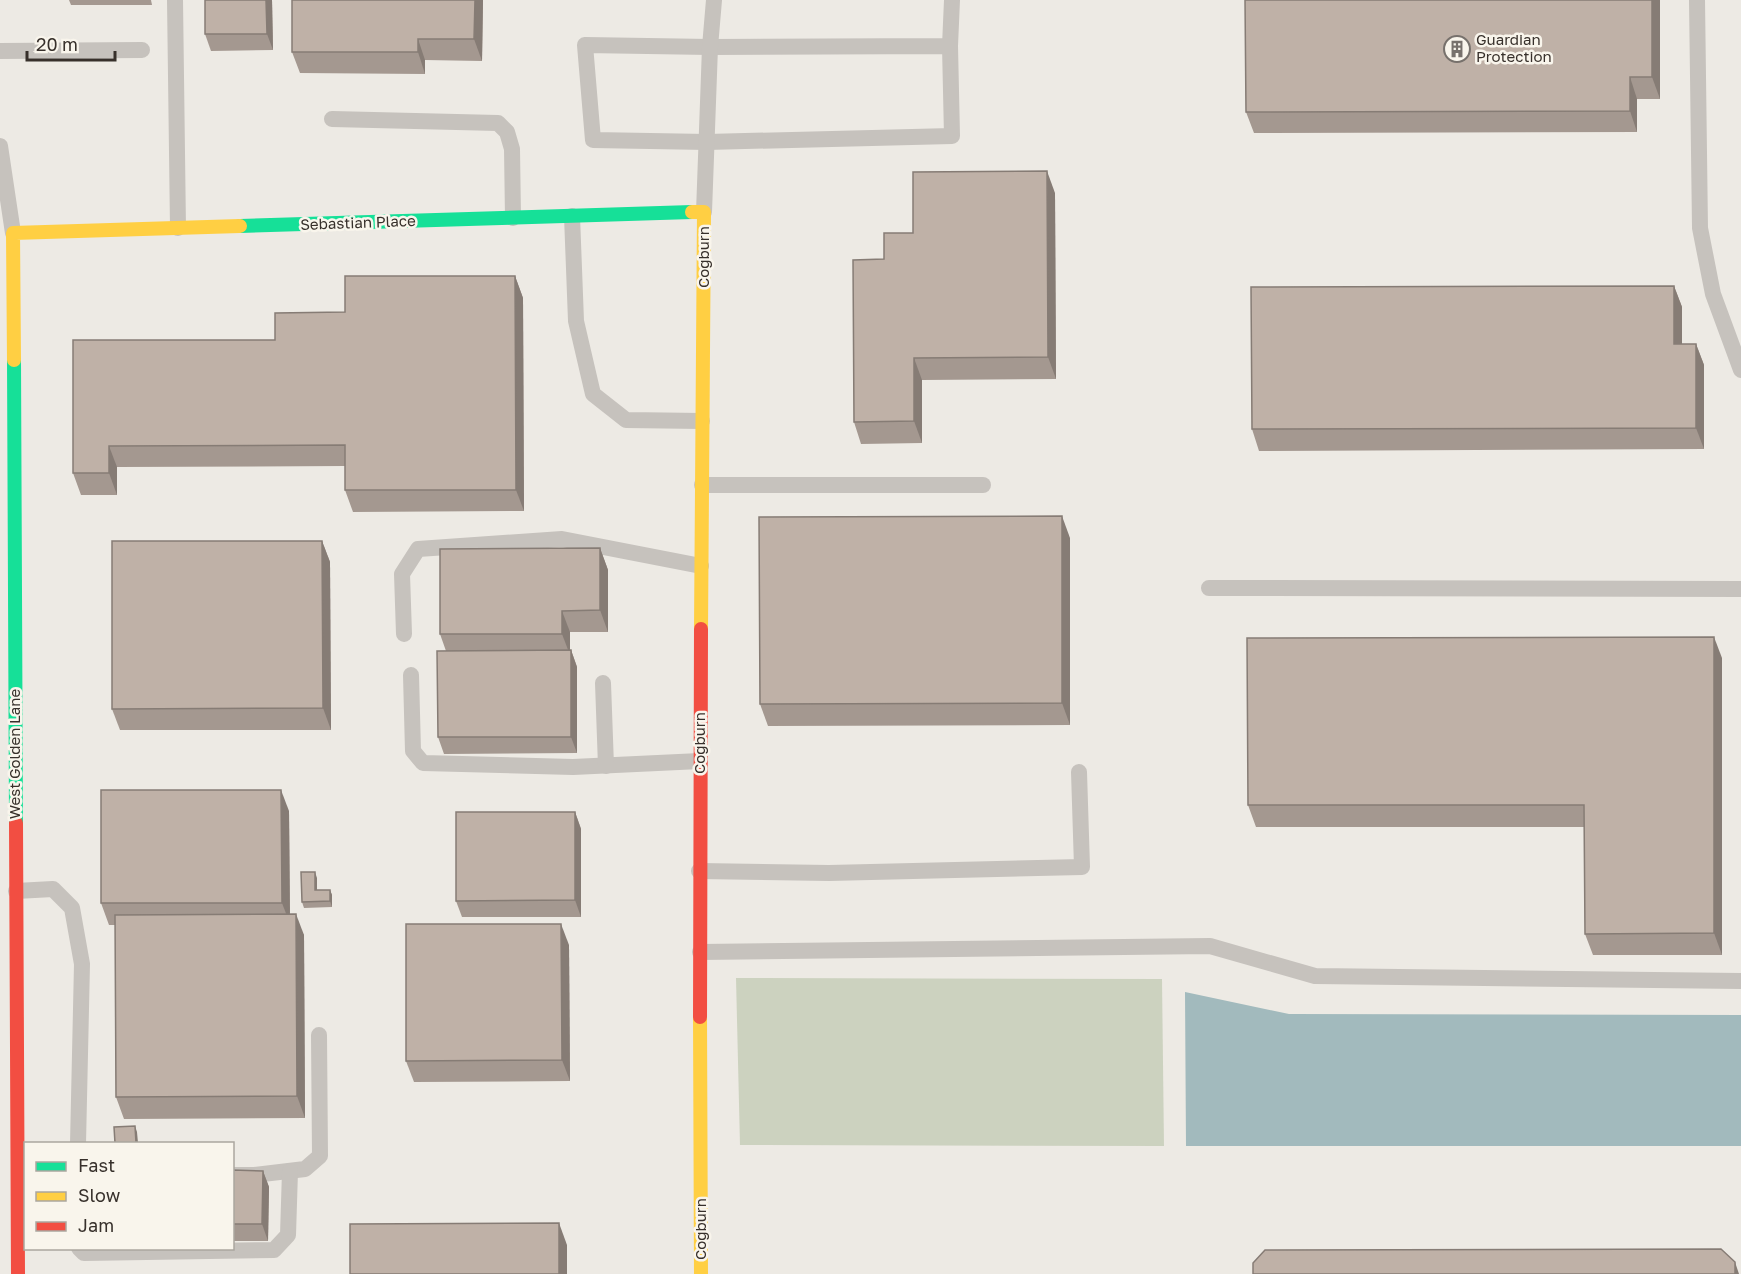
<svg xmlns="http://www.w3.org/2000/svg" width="1741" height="1274" font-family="'Golos Text',sans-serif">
  <rect width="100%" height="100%" fill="#edeae4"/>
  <path fill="#ccd2bf" d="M736 978 1162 979 1164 1146 740 1145Z"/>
  <path fill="#a2babd" d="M1185 992 1289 1014 1741 1015V1146H1186Z"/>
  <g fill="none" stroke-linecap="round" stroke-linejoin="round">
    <g stroke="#c6c2bd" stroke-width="16">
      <path d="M175 0 178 228"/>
      <path d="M1697 0 1700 228 1713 294 1741 370"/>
      <path d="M950 46 952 136 707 142 593 140 585 45 710 47 950 46 952 0"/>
      <path d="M0 51 142 50"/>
      <path d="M332 119 498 123 507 132 512 149 513 218"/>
      <path d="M0 146 13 233"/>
      <path d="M704 212 710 47 714 0"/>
      <path d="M572 216 576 321 593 394 626 420 702 421"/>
      <path d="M702 485H983"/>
      <path d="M1209 588 1741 589"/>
      <path d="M404 634 402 574 418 549 562 539 701 566"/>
      <path d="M411 675 413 751 423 763 573 767 700 761"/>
      <path d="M603 683 606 766"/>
      <path d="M699 871 829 873 1082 867 1079 772"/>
      <path d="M16 891 53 889 72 908 82 964 78 1144"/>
      <path d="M700 952 1210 946 1315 976 1741 981"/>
      <path d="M232 1175H254L305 1169 320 1156 319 1035"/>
      <path d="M79 1248 84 1253 274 1250 288 1235 290 1171"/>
    </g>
    <g stroke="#16e098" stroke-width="14">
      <path d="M240 226 692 212"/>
      <path d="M14 360 16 823"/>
    </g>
    <g stroke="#ffcf43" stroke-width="14">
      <path d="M692 212H704L701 629"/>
      <path d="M14 360 13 233 240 226"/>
      <path d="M700 1017 701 1274"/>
    </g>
    <g stroke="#f24e42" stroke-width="14">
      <path d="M16 823 18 1274"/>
      <path d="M700 1017 701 629"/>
    </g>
  </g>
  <g fill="#a49890">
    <path d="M69 0H151L152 5H71Z"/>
    <path d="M205 0H272L273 50 211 51 205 34Z"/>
    <path d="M292 0H483L482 61 425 60V74L300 73 292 52Z"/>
    <path d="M1245 0H1660V99H1637V132L1254 133 1246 112Z"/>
    <path d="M1055 193 1056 379 922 380V443L861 444 854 422 884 259 913 233Z"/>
    <path d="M515 276 523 298 524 511 353 512 345 490V466L117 467V495H81L73 473V340H275L345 312Z"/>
    <path d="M1674 286 1682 307V344H1696L1704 365V449L1259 451 1252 429Z"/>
    <path d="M1070 538V725L768 726 760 704Z"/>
    <path d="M322 541 330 562 331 730H120L112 709Z"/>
    <path d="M600 548 608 570V632H570V650H571L577 667V753L444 754 438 737 446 651 440 634Z"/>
    <path d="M1722 658V955H1593L1585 934 1584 827H1256L1248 805Z"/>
    <path d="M289 811 290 914 304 935 305 1118 124 1119 116 1097 115 925H109L101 903Z"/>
    <path d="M575 812 581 829V917H462L456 901Z"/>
    <path d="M317 878V890H330L332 895V907L304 908 302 902Z"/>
    <path d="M569 945 570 1081 414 1082 406 1061Z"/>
    <path d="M232 1170 263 1171 269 1187 268 1241H232Z"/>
  </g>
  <g fill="#867c75">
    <path d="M266 0H272L273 50 267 34Z"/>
    <path d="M475 0H483L482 61 474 39Z"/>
    <path d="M1652 0H1660V99L1652 77Z"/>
    <path d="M418 39 425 60V74L418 52Z"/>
    <path d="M1630 77 1637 99V132L1630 111Z"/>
    <path d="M1047 171 1055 193 1056 379 1048 357Z"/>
    <path d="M515 276 523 298 524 511 516 490Z"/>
    <path d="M1674 286 1682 307V365L1674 344Z"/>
    <path d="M1696 344 1704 365V449L1696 428Z"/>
    <path d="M914 358 922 380V443L914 421Z"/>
    <path d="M109 446 117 467V495L109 473Z"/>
    <path d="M1062 516 1070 538V725L1062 703Z"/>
    <path d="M322 541 330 562 331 730 323 708Z"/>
    <path d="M600 548 608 570V632L600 610Z"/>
    <path d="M562 611 570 632V655L562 634Z"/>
    <path d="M1714 637 1722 658V955L1714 933Z"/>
    <path d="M571 650 577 667V753L571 737Z"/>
    <path d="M281 790 289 811 290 924 282 903Z"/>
    <path d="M575 812 581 829V917L575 900Z"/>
    <path d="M315 872 317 878V896L315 890Z"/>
    <path d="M330 890 332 895V907L330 901Z"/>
    <path d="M296 914 304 935 305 1118 297 1096Z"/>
    <path d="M561 924 569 945 570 1081 562 1060Z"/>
    <path d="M135 1126 137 1132 138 1143H136Z"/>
    <path d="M263 1171 269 1187 268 1241 262 1224Z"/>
    <path d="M559 1223 567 1245V1274H559Z"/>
    <path d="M1735 1262 1739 1274H1735Z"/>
  </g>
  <g fill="#bfb1a7" stroke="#867c75" stroke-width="1.5">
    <path d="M205 0H266L267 34H205Z"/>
    <path d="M292 0H475L474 39H418V52H292Z"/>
    <path d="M1245 0H1652V77H1630V111L1246 112Z"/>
    <path d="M1047 171 1048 357 914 358V421L854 422 853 260 884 259V233H913V172Z"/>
    <path d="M345 276H515L516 490H345V445L109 446V473H73V340H275V313L345 312Z"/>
    <path d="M1674 286V344H1696V428L1252 429 1251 287Z"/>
    <path d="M1062 516V703L760 704 759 517Z"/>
    <path d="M112 541H322L323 708 112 709Z"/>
    <path d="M600 548V610L562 611V634H440V549Z"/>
    <path d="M1714 637V933L1585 934 1584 805H1248L1247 638Z"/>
    <path d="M571 650V737H438L437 651Z"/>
    <path d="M101 790H281L282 903H101Z"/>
    <path d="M456 812H575V900L456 901Z"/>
    <path d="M301 872H315V890H330V901L302 902Z"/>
    <path d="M296 914 297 1096 116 1097 115 915Z"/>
    <path d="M406 924H561L562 1060 406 1061Z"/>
    <path d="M135 1126 136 1143H115L114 1127Z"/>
    <path d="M232 1170 263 1171 262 1224H232Z"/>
    <path d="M559 1223V1274H350V1224Z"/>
    <path d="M1721 1249 1735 1262V1274H1253V1263L1265 1250Z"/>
  </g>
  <defs>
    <symbol id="building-ring" viewBox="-11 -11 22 22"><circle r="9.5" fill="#f9f5ec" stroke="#77716c" stroke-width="1.5"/><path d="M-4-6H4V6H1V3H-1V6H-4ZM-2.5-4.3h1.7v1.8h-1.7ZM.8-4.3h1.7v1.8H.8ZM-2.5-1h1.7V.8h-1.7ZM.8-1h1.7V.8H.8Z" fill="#77716c"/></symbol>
  </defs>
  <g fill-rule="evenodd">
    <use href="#building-ring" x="1442" y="34" width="30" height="30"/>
  </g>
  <g text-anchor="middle" stroke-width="5" stroke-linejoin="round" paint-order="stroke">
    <g font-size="15" fill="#37302b" stroke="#f9f5ec" text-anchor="start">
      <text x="1476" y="45">Guardian<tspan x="1476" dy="17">Protection</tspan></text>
    </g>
    <g font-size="15" fill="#37302b" stroke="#f9f5ec">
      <text transform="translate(358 223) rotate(-2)" y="5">Sebastian Place</text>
      <text transform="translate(704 257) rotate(-90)" y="5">Cogburn</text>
      <text transform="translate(700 743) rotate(-90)" y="5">Cogburn</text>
      <text transform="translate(15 754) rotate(-90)" y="5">West Golden Lane</text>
      <text transform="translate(701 1229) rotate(-90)" y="5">Cogburn</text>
    </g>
  </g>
  <rect x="24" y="1142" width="210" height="108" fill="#f9f5ec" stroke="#aba69f" stroke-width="1.5"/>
  <rect x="36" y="1162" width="30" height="9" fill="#16e098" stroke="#aba69f" stroke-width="1.5"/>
  <text x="78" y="1172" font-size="18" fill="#37302b">Fast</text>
  <rect x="36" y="1192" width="30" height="9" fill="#ffcf43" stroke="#aba69f" stroke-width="1.5"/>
  <text x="78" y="1202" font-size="18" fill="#37302b">Slow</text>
  <rect x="36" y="1222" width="30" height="9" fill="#f24e42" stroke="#aba69f" stroke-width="1.5"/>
  <text x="78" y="1232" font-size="18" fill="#37302b">Jam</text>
  <path d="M27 51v9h88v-9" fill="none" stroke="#37302b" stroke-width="3"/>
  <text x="36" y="51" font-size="18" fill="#37302b" stroke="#f9f5ec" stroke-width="4.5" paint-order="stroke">20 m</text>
</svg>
